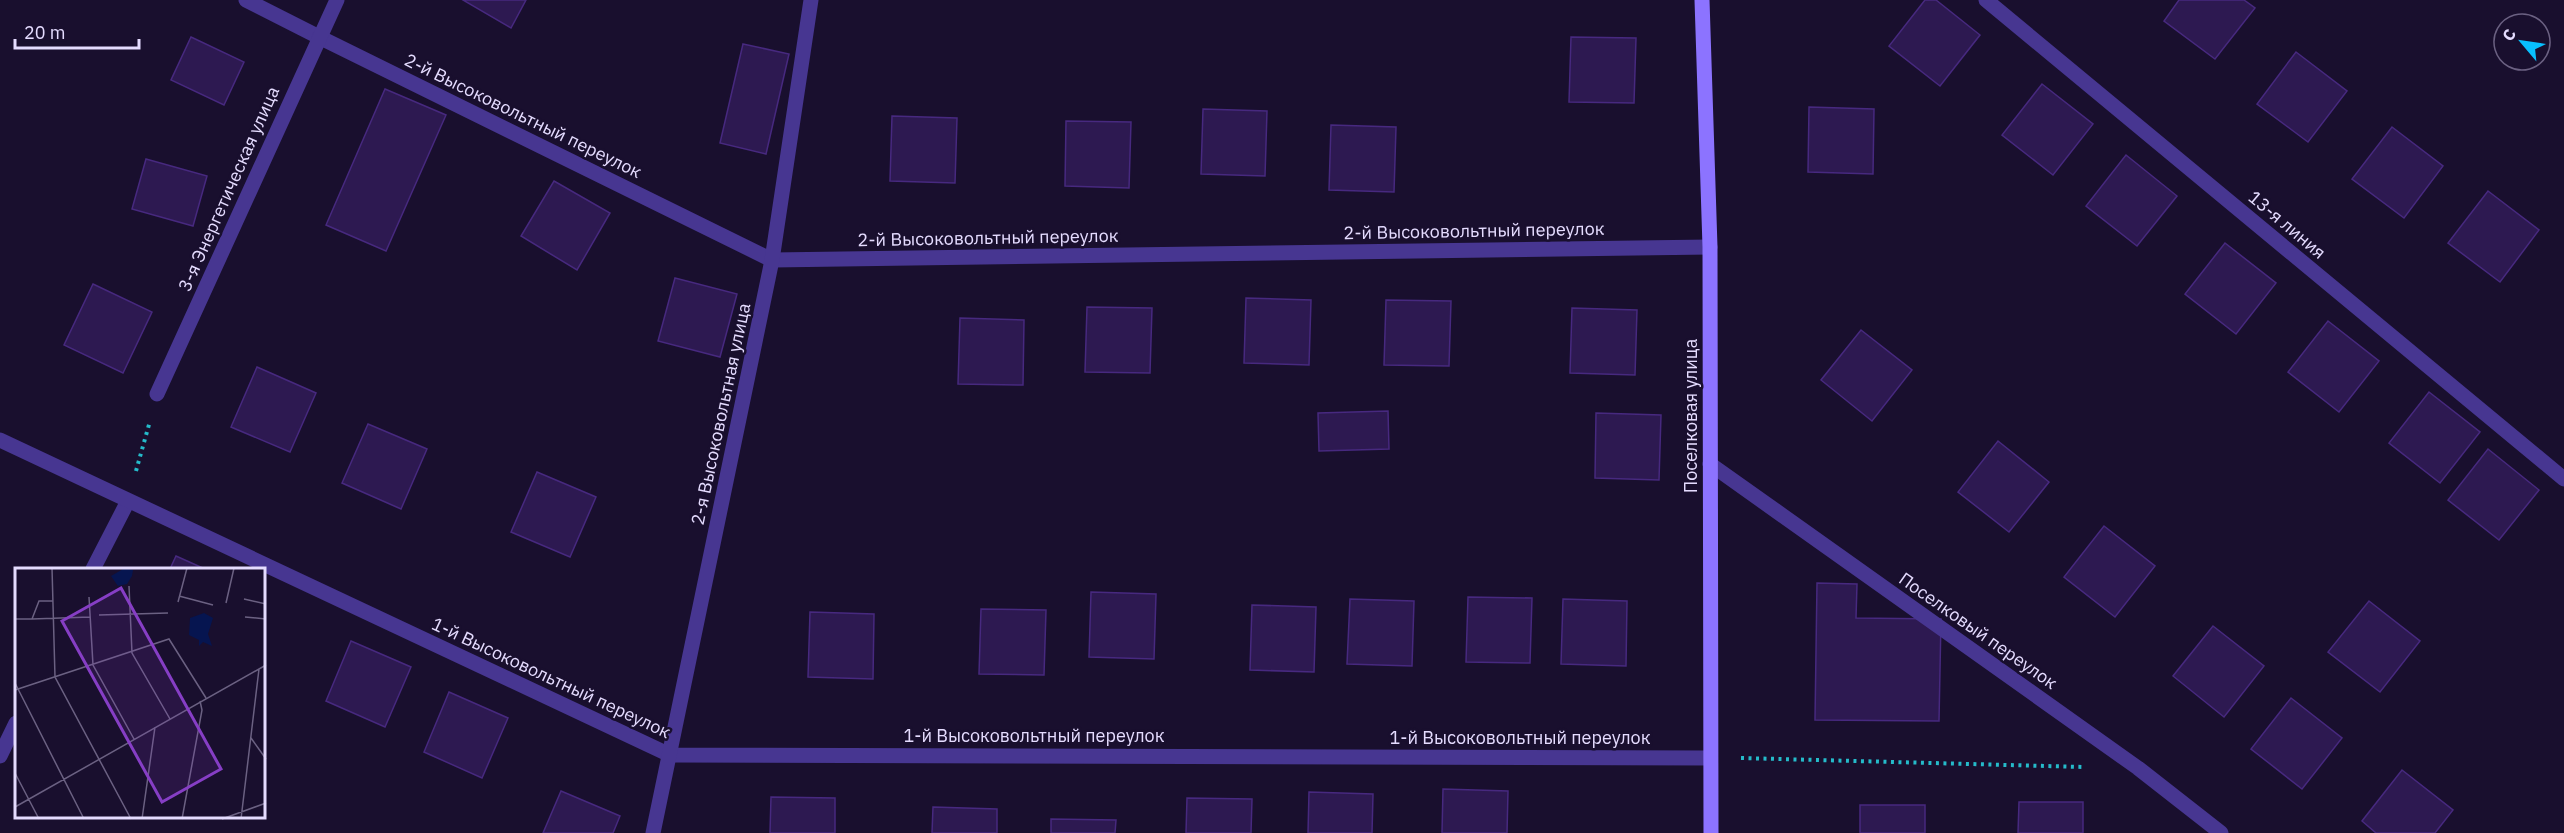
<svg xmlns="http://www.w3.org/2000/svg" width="2564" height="833" font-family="'IBM Plex Sans',sans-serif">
  <rect width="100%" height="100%" fill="#190f2e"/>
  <g fill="#2d1951" stroke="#47297f" stroke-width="1.5">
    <path d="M463 0H526L511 28Z"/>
    <path d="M1925 0H1936L1980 35 1940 86 1889 46Z"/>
    <path d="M2179 0H2244L2255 8 2215 59 2164 21Z"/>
    <path d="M191 37 244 62 224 105 171 80Z"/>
    <path d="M1571 37 1636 38 1634 103 1569 102Z"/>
    <path d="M743 44 789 54 766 154 720 143Z"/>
    <path d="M2296 52 2347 91 2308 142 2257 104Z"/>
    <path d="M2042 84 2093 124 2053 175 2002 135Z"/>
    <path d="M385 89 446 115 386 251 326 225Z"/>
    <path d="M1809 107 1874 109 1873 174 1808 172Z"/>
    <path d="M1203 109 1267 111 1265 176 1201 174Z"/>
    <path d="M892 116 957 118 955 183 890 181Z"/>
    <path d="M1066 121 1131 122 1129 188 1065 186Z"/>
    <path d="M1331 125 1396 127 1394 192 1329 190Z"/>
    <path d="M2392 127 2443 166 2404 218 2352 179Z"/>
    <path d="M2126 155 2177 196 2137 246 2086 206Z"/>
    <path d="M146 159 207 176 193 226 132 209Z"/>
    <path d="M554 181 610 213 577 270 521 236Z"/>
    <path d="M2488 191 2539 230 2500 282 2448 243Z"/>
    <path d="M2225 243 2276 283 2236 334 2185 294Z"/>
    <path d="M675 278 737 294 720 357 658 341Z"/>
    <path d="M93 284 152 312 123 373 64 345Z"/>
    <path d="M1246 298 1311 300 1309 365 1244 363Z"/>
    <path d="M1386 300 1451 301 1449 366 1384 365Z"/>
    <path d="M1087 307 1152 308 1150 373 1085 372Z"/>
    <path d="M1572 308 1637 310 1635 375 1570 373Z"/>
    <path d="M960 318 1024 320 1023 385 958 384Z"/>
    <path d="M2328 321 2379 361 2339 412 2288 372Z"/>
    <path d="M1861 330 1912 370 1872 421 1821 380Z"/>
    <path d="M257 367 316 393 290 452 231 427Z"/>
    <path d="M2429 392 2480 432 2440 483 2389 443Z"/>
    <path d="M1388 411 1389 449 1319 451 1318 413Z"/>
    <path d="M1596 413 1661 415 1659 480 1595 478Z"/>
    <path d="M368 424 427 449 401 509 342 483Z"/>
    <path d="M1998 441 2049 482 2009 532 1958 492Z"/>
    <path d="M2488 449 2539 490 2499 540 2448 500Z"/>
    <path d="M537 472 596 497 570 557 511 532Z"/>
    <path d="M2104 526 2155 566 2115 617 2064 577Z"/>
    <path d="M176 556 205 569H170Z"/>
    <path d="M1817 583 1857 584 1856 618 1941 619 1939 721 1815 720Z"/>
    <path d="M1091 592 1156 594 1154 659 1089 657Z"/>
    <path d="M1468 597 1532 598 1530 663 1466 662Z"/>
    <path d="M1350 599 1414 601 1412 666 1347 664Z"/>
    <path d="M1563 599 1627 601 1626 666 1561 664Z"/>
    <path d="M2369 601 2420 641 2380 692 2328 652Z"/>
    <path d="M1252 605 1316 607 1314 672 1250 670Z"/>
    <path d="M981 609 1046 610 1044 675 979 674Z"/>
    <path d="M810 612 874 614 873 679 808 677Z"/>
    <path d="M2213 626 2264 666 2224 717 2173 676Z"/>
    <path d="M351 641 411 667 385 727 326 701Z"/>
    <path d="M449 692 508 718 482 778 424 752Z"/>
    <path d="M2291 698 2342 738 2302 789 2251 749Z"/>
    <path d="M2402 770 2453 810 2435 833H2376L2362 821Z"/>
    <path d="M1443 789 1508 791 1507 833H1442Z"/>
    <path d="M561 791 620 816 613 833H543Z"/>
    <path d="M1309 792 1373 794 1372 833H1308Z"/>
    <path d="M771 797 835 798V833H770Z"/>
    <path d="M1187 798 1252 799 1251 833H1186Z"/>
    <path d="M2019 802H2083V833H2018Z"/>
    <rect x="1860" y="805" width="65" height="28"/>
    <path d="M933 807 997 809V833H932Z"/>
    <path d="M1051 819 1116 820 1115 833H1051Z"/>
  </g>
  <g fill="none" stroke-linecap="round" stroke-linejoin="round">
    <g stroke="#25bbca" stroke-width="4" stroke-dasharray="3 4.5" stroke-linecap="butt">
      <path d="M136 471 150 421"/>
      <path d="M1741 758 2084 767"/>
    </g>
    <g stroke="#473691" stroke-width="15">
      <path d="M246 0 319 37"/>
      <path d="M93 569 128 501"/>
      <path d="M0 756 16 723"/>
    </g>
    <g stroke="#473691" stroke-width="15">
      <path d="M1986 0 2564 479"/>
      <path d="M319 37 772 260 1710 247"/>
      <path d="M157 394 337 0"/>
      <path d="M0 440 670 755 1710 758"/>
      <path d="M1710 464 2138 768 2221 833"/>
      <path d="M653 833 772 260 811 0"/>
    </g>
    <path stroke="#8c73ff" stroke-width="15" d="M1702 0 1710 247 1711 833"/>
  </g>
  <g text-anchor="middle" stroke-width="5" stroke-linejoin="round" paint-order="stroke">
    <g font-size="18" fill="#e5dcff" stroke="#190f2e">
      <text transform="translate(523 116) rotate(26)" y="6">2-й Высоковольтный переулок</text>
      <text transform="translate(229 189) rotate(-66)" y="6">3-я Энергетическая улица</text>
      <text transform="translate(2287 225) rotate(40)" y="6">13-я линия</text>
      <text transform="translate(1474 231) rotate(-1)" y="6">2-й Высоковольтный переулок</text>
      <text transform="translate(988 238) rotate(-1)" y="6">2-й Высоковольтный переулок</text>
      <text transform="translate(721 414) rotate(-78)" y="6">2-я Высоковольтная улица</text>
      <text transform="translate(1691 416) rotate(-90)" y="6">Поселковая улица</text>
      <text transform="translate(1978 631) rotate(35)" y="6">Поселковый переулок</text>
      <text transform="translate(551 678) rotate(25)" y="6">1-й Высоковольтный переулок</text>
      <text x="1034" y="742">1-й Высоковольтный переулок</text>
      <text x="1520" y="744">1-й Высоковольтный переулок</text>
    </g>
  </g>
  <g transform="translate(15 568)">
    <rect width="250" height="250" fill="#190f2e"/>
    <path d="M110 0 118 2 117 8 112 16 103 18 96 8ZM189 45 198 50 193 66 197 78 188 74 184 78V72L174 67 175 50Z" fill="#061550"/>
    <path fill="none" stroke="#6b6182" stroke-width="1.5" d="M37 0 40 109 116 251M114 18 117 85 155 151M164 28 198 37M74 29 78 97 119 171M229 31 251 36M163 34 172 0M211 35 219 0M84 47 153 45M230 49 251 51M0 51H17L24 33H38M17 51 75 49M0 115 69 251M0 122 154 71 191 130M236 170 251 191M0 205 24 251M0 239 251 97M127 251 140 159M167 251 187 142 185 133M207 251 251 235M226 251 244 101"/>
    <path fill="#863ec5" fill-opacity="0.15" stroke="#863ec5" stroke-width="3" d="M106 20 206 201 147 234 47 53Z"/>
    <rect width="250" height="250" fill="none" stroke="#e5dcff" stroke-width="3"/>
  </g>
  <g transform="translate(2522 42) rotate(299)"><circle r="28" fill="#190f2e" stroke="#6b6182" stroke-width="1.5"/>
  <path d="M0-4.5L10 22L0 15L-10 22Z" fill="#08c0ff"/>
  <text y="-9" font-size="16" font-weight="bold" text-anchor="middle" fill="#e5dcff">С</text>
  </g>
  <path d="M15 39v9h124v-9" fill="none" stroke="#e5dcff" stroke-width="3"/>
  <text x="24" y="39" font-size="18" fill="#e5dcff" stroke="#190f2e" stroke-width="4.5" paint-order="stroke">20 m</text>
</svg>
